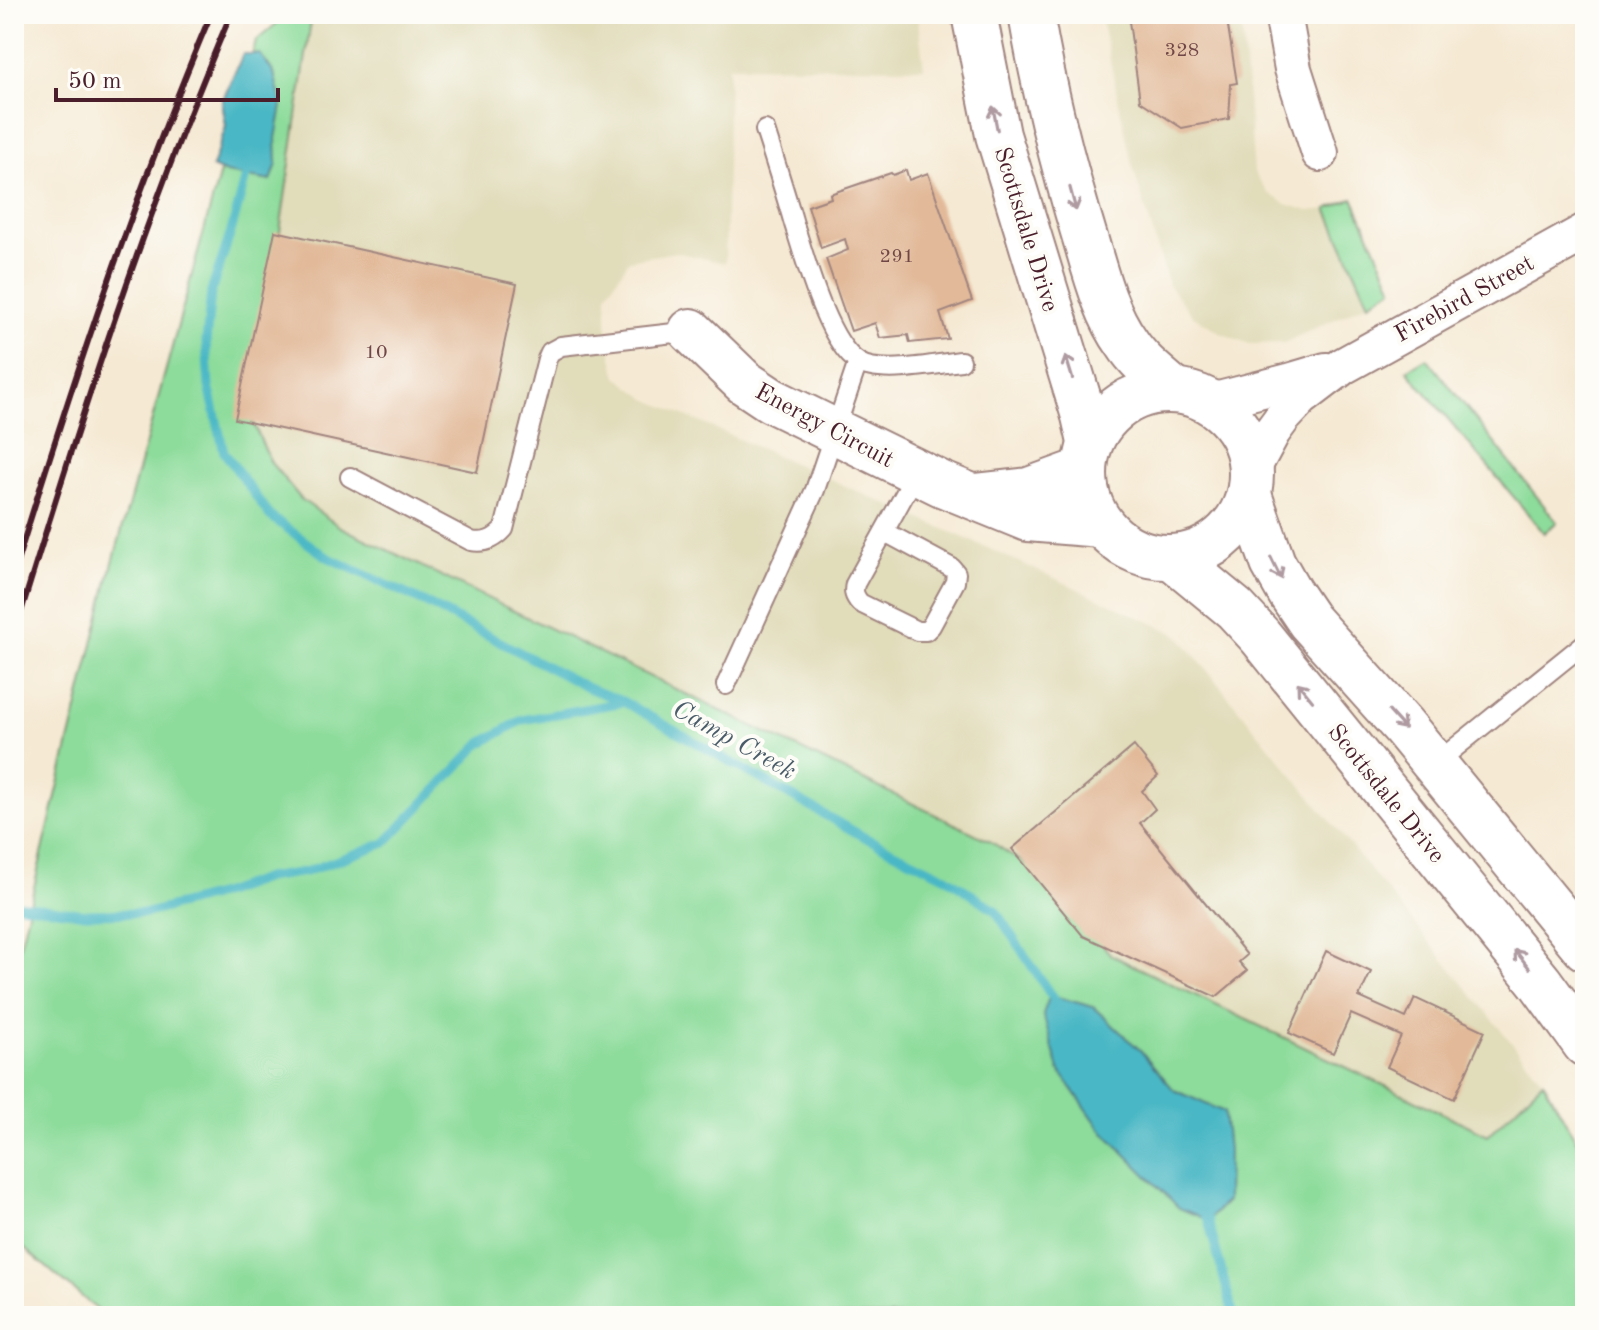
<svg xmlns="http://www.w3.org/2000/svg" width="1599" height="1330" font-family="'Old Standard TT',serif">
  <rect width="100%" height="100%" fill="#fdfcf7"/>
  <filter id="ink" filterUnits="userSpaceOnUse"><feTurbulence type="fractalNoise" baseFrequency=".0125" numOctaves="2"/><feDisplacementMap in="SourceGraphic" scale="16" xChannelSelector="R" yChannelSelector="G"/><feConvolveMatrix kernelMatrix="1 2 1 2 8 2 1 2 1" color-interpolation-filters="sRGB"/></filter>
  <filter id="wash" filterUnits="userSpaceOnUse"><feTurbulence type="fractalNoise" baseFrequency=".006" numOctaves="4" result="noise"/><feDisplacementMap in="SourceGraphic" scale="32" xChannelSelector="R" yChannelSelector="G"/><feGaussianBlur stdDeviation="1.8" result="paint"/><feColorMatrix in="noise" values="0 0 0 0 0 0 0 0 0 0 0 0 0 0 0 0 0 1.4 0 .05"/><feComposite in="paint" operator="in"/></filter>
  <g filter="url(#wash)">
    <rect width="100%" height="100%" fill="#f5e9d3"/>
    <g fill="#e1dcba">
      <path d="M312 14H917L924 68 729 66 725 263 675 252 629 260 607 294V337L617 377 647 399 1019 562 1178 635 1543 1081 1489 1135 1111 955 1043 876 990 841 340 527 301 499 271 463 252 422Z"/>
      <path d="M1100 14H1241L1254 172 1268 193 1286 204 1309 211 1327 209 1369 303 1284 343 1250 344 1223 334 1192 315 1169 286 1132 164Z"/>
    </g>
    <g fill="#8ddc9b" stroke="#6c7e63" stroke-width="2">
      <path d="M288 14H312L252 421 271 463 301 499 340 527 990 841 1043 876 1111 955 1488 1135 1543 1081 1585 1156V1316H105L14 1240V970L109 577 256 41Z"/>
      <path d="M1353 198 1393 288 1369 303 1327 209Z"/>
      <path d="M1427 358 1557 522 1544 533 1407 370Z"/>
    </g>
    <g fill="#4ab7c5" stroke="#4a6b78" stroke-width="2">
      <path d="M243 54H260L274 73 282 106 276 138 277 163 271 181 226 173 212 167 226 126 222 102Z"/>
      <path d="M1050 995 1093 1007 1140 1050 1174 1090 1224 1112 1228 1150 1227 1201 1208 1220 1179 1208 1100 1128 1059 1070 1043 1014Z"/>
    </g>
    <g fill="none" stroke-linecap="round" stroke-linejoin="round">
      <g stroke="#4ab7c5" stroke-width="9">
        <path d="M246 176 231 232 211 292 206 342 209 386 224 452 270 516 327 557 426 603 588 688 622 701"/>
        <path d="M14 904 86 914 147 913 224 893 266 878 305 872 385 843 480 744 522 720 624 702 864 837 946 877 995 910 1056 1003"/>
        <path d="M1202 1211 1208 1220 1234 1316"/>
      </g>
    </g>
    <g id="blocks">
      <g fill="#e2ba9a">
        <path d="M1128 14H1226L1237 83 1231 84 1229 119 1182 128 1140 101Z"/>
        <path d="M906 170 909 180 928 173 972 301 940 313 948 339 910 343 908 335 880 338 875 323 851 331 826 259 848 250 845 239 821 248 808 206 831 198 830 194 891 173 893 175Z"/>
        <path d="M275 231 517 284 477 472 235 419Z"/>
        <path d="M1134 746 1158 776 1142 791 1155 809 1140 823 1247 955 1239 962 1247 971 1216 997 1083 936 1012 849Z"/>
        <path d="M1326 951 1371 972 1359 997 1406 1018 1415 998 1485 1031 1454 1099 1387 1067 1401 1036 1351 1014 1333 1053 1289 1033Z"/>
      </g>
    </g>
  </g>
  <g filter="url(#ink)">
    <use href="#blocks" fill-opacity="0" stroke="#a0847f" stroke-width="2"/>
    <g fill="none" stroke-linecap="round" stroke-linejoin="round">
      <defs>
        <g id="service">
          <path d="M765 130C775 161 785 192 794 224 805 258 827 342 858 362 879 376 936 364 961 361"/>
          <path d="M350 477 471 541C485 544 495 539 504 529L547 359 550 352 561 346 691 331"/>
          <path d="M885 532 952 568 956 573 955 582 931 626 926 631H917L860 603C854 596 853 592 855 584L917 472"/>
          <path d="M726 685 815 490 858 362"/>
          <path d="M1435 764 1585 643"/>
        </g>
        <g id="minor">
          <path d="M1283 14 1293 69 1320 153"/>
          <path d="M1211 402 1289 382 1326 371"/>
          <path d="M1252 469 1272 432 1283 417 1301 398 1343 366 1585 232"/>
        </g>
        <g id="tertiary">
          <path d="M691 331 744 382 771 400 942 484 1028 519 1101 525"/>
          <path d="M975 496 1029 490 1084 470"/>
        </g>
        <g id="secondary">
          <path d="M974 14 998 135 1084 416 1090 442"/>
          <path d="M1031 14C1044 91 1063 166 1086 241 1096 275 1106 314 1127 343 1139 362 1158 376 1175 391"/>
          <circle cx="1168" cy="474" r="83"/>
          <path d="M1249 495 1273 563 1290 593 1309 621 1404 727 1585 948"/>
          <path d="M1173 558 1235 609 1260 636 1540 982 1585 1044"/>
        </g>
      </defs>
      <use href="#service" stroke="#a0847f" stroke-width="22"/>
      <use href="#minor" stroke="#a0847f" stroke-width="40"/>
      <use href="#tertiary" stroke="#a0847f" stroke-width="48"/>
      <use href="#secondary" stroke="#a0847f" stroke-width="48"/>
      <use href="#service" stroke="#fff" stroke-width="18"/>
      <use href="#minor" stroke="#fff" stroke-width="36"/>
      <use href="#tertiary" stroke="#fff" stroke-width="44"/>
      <use href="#secondary" stroke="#fff" stroke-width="44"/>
      <g stroke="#4a1f2b" stroke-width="6">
        <path d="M14 572C72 383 134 196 211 14"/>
        <path d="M14 635C78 425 144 216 231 14"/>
      </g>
    </g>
    <defs><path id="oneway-shaft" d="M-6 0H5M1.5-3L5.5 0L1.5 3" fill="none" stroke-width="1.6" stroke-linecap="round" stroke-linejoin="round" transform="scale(2)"/></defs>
    <g stroke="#ae9aa0">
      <use href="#oneway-shaft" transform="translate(995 118) rotate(-101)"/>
      <use href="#oneway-shaft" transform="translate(1073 199) rotate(75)"/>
      <use href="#oneway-shaft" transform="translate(1069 367) rotate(-107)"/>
      <use href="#oneway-shaft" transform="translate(1276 568) rotate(64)"/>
      <use href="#oneway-shaft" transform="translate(1305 692) rotate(-129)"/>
      <use href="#oneway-shaft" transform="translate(1397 720) rotate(48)"/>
      <use href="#oneway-shaft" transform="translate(1522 959) rotate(-129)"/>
    </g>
  </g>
  <g text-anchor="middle" stroke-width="8" stroke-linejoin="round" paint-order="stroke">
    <g font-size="20" fill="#704647">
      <text x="1182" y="56">328</text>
      <text x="897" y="262">291</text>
      <text x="376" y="358">10</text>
    </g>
    <g font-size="24" fill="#4a1f2b" stroke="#fdfcf7">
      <text transform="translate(1027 229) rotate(73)" y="8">Scottsdale Drive</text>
      <text transform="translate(1464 298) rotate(-29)" y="8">Firebird Street</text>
      <text transform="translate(825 425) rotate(28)" y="8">Energy Circuit</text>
      <text transform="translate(1387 793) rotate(51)" y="8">Scottsdale Drive</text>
    </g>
    <g font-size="26" font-style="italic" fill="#4a5c69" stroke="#fdfcf7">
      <text transform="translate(735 739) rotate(29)" y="9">Camp Creek</text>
    </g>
  </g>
  <rect width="1599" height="1330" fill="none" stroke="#fdfcf7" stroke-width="48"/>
  <path d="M56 88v12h222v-12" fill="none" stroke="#4a1f2b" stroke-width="4"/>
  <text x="68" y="88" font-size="24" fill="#4a1f2b" stroke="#fdfcf7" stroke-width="6" paint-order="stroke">50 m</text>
</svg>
